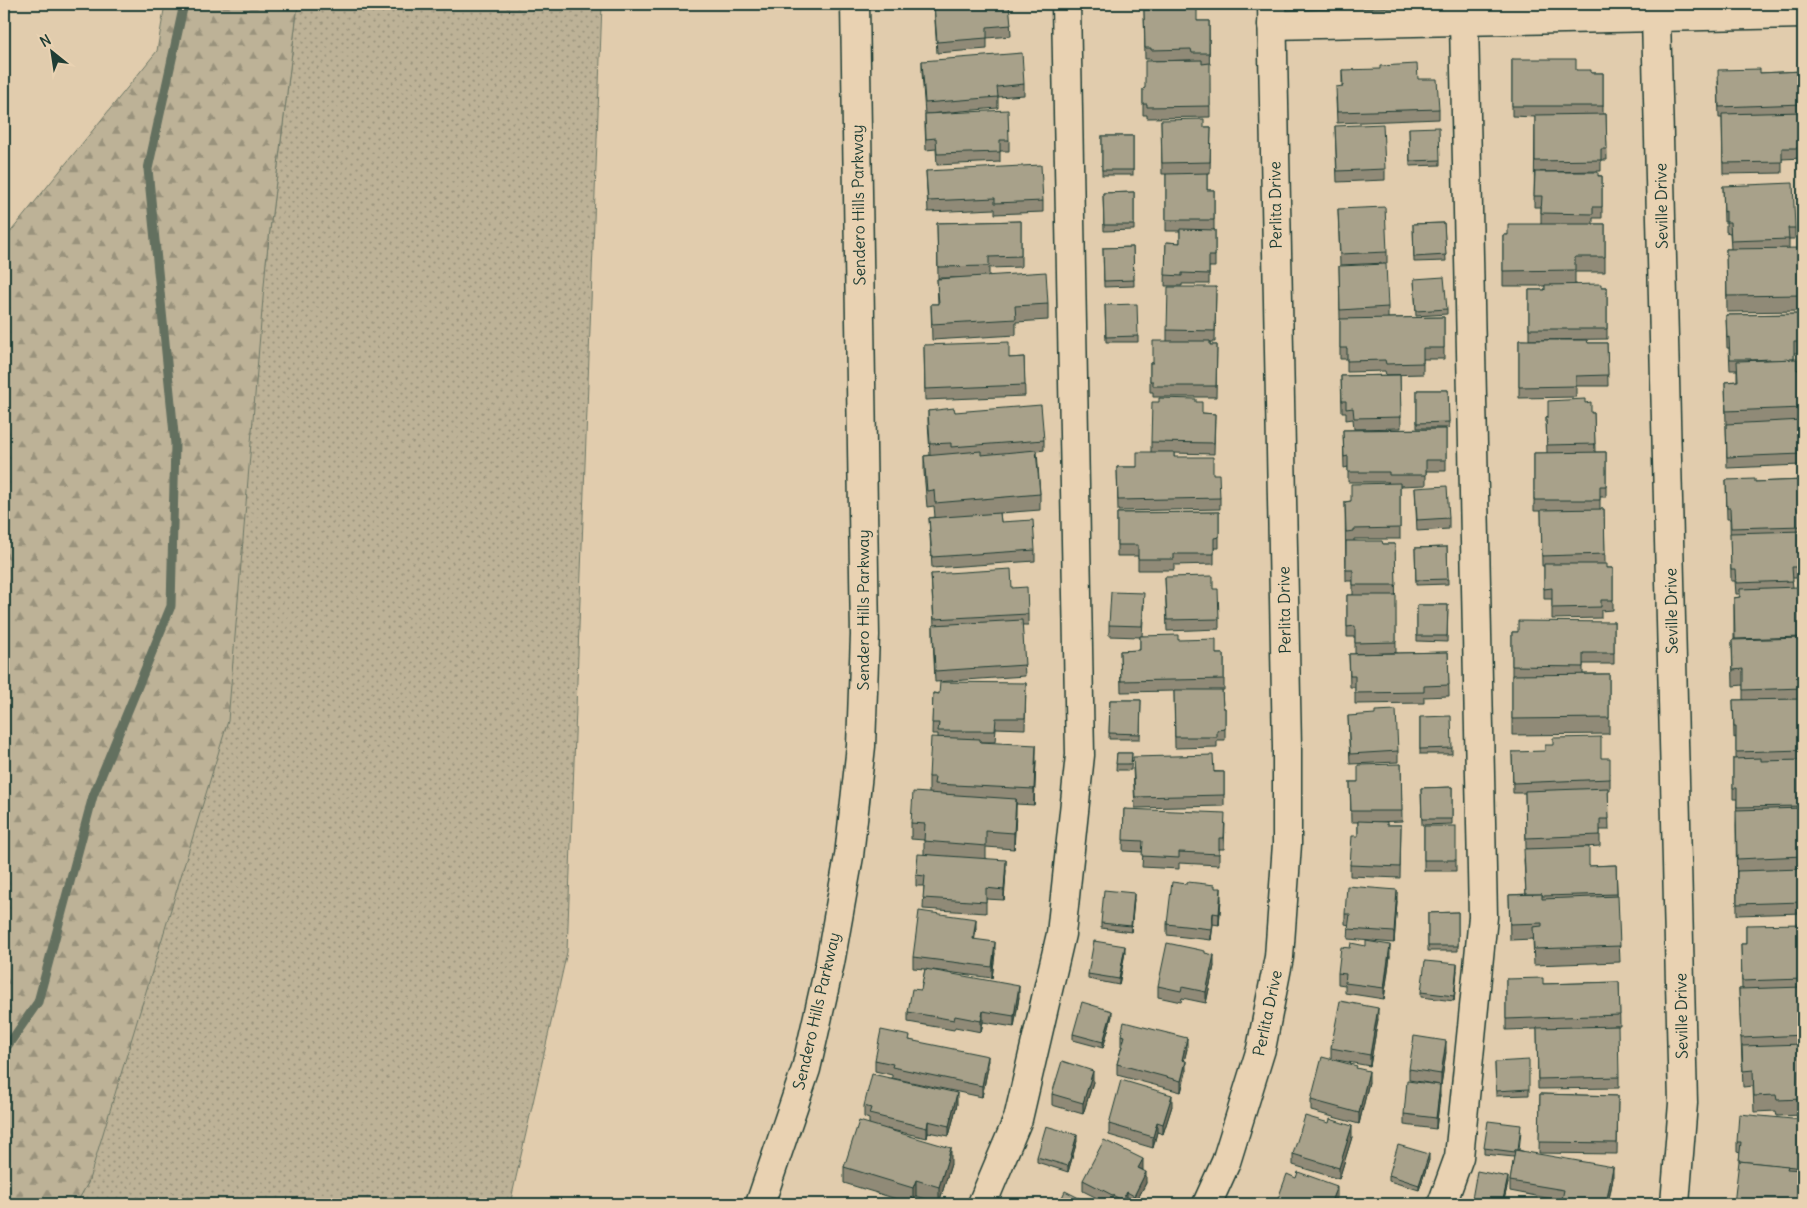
<svg xmlns="http://www.w3.org/2000/svg" width="1807" height="1208" font-family="Delius,sans-serif">
  <defs>
    <pattern id="grass-dots" width="8" height="8" patternUnits="userSpaceOnUse" patternTransform="scale(1.25)"><rect width="8" height="8" fill="#bdb297"/><path d="M2 2h.1M6 6h.1" fill="none" stroke="#99927c" stroke-width="1.8" stroke-linecap="round"/></pattern>
    <pattern id="forest-firs" width="22" height="20" patternUnits="userSpaceOnUse" patternTransform="scale(1.25)"><rect width="22" height="20" fill="#bdb297"/><path d="M5 1l3.5 6h-7zM16 11l3.5 6h-7z" fill="#99927c"/></pattern>
  </defs>
  <rect width="100%" height="100%" fill="#e1ccad"/>
  <filter id="ink" filterUnits="userSpaceOnUse"><feTurbulence type="fractalNoise" baseFrequency=".02" numOctaves="2"/><feDisplacementMap in="SourceGraphic" scale="10" xChannelSelector="R" yChannelSelector="G"/><feConvolveMatrix kernelMatrix="1 2 1 2 8 2 1 2 1" color-interpolation-filters="sRGB"/></filter>
  <g filter="url(#ink)">
    <path fill="url(#grass-dots)" stroke="#6e7866" d="M298 4H602L567 952 510 1204H76L88 1183 266 262Z"/>
    <path fill="url(#forest-firs)" stroke="#6e7866" d="M165 4H298L266 262 228 721 88 1183 76 1204H4V240L157 51Z"/>
    <g fill="none" stroke-linecap="round" stroke-linejoin="round">
      <path stroke="#636f5f" stroke-width="9" d="M4 1051 38 1002 93 796 171 606 175 444 148 169 184 4"/>
      <defs>
        <g id="minor">
          <path d="M1656 17 1683 1103 1675 1204"/>
          <path d="M1272 25 1803 14"/>
          <path d="M760 1204 806 1069 830 963 849 856 861 746 865 635 855 4"/>
          <path d="M982 1204 1018 1119 1061 934 1080 755 1066 4"/>
          <path d="M1207 1204 1226 1162 1261 1049 1279 957 1287 844V747L1272 4"/>
          <path d="M1442 1204 1459 1157 1483 917 1464 21"/>
        </g>
      </defs>
      <use href="#minor" stroke="#1f3d34" stroke-width="31"/>
      <use href="#minor" stroke="#e9d2b2" stroke-width="28"/>
    </g>
    <g fill="#908a77" stroke="#1f3d34">
      <path d="M934 4H1009L1011 36 987 38V49L937 53Z"/>
      <rect x="1100" y="4" width="31" height="1"/>
      <path d="M1158 4H1179H1178L1189 8 1197 21H1209L1210 117 1147 118V115H1143V89L1145 88 1191 60 1151 61V59H1145L1144 10H1152L1158 5Z"/>
      <path d="M1512 59 1591 73H1603V114H1606L1607 160H1601V171L1540 172 1602 176V218H1593V224H1605V272H1575V284L1601 287H1607V339L1529 340V290H1545V286H1503V235H1508L1541 224V207H1534L1535 117 1512 116Z"/>
      <path d="M922 61 1024 84V95L998 97V108L927 114 1009 140V151H1000V162L937 165 936 149 926 150 925 125V114L922 72Z"/>
      <path d="M1342 70 1418 79 1439 109V119L1337 123 1336 98 1342 86Z"/>
      <path d="M1803 71V158L1782 159V173L1723 174 1722 118H1719L1718 81 1760 73Z"/>
      <path d="M1161 120 1204 127H1211L1210 173H1207V190H1214V230H1215V267H1209V284H1182V286H1165L1166 242 1180 243V231H1166V174H1162Z"/>
      <path d="M1335 126 1385 169V180L1337 182Z"/>
      <path d="M1409 128 1440 160V165L1410 166Z"/>
      <rect x="1102" y="136" width="31" height="39"/>
      <path d="M926 171 1043 201V212L995 214V209L928 212Z"/>
      <path d="M1723 186 1795 228V239H1789V248L1803 263V311L1727 312 1726 249H1731L1730 233 1726 232V222H1724Z"/>
      <path d="M1134 192V230L1104 231 1103 193Z"/>
      <path d="M1338 209 1387 252V263L1340 265Z"/>
      <path d="M1021 221V267L989 268V276L1048 304V320L1016 322V335L932 340 931 304H938L937 279 959 278H938L937 223Z"/>
      <path d="M1444 223 1446 261 1414 262 1413 224Z"/>
      <path d="M1133 247 1134 286 1104 287 1103 248Z"/>
      <path d="M1339 266 1388 307V318L1444 317V359H1423V374L1386 375 1385 371 1347 372V359H1340V319Z"/>
      <path d="M1414 279 1447 309V314L1416 316Z"/>
      <path d="M1216 287 1215 342H1210V345H1217L1216 397H1153V392H1150V363H1153L1167 341V330Z"/>
      <path d="M1105 305 1138 336V342H1106Z"/>
      <path d="M1803 314V353H1794V359L1797 370 1803 369V472L1802 465 1727 468 1725 382 1737 381V370H1730L1729 348H1727L1726 315Z"/>
      <path d="M1519 340 1588 343H1607L1608 386H1576V397L1519 398Z"/>
      <path d="M924 345 1009 358 1024 357 1025 396 925 400Z"/>
      <path d="M1400 375 1401 428 1354 429 1353 419 1346 420V412H1342L1341 376Z"/>
      <path d="M1417 390H1448L1449 428H1417Z"/>
      <path d="M1196 402 1202 413 1215 414 1214 454 1174 453V457L1213 474 1220 498V509L1118 511 1117 467H1137L1151 452V442Z"/>
      <path d="M1585 403 1591 413H1594L1595 452H1606V497H1600V509H1604L1605 564 1607 568H1613V610L1601 611V618L1552 619V599H1544V566H1542L1541 511H1534V453H1547L1546 417Z"/>
      <path d="M928 411 955 412 1044 440V450L1037 451 1040 494V510L1000 513 1001 522 1035 550V561L932 568 929 518 935 517 934 506 927 507 924 472V456L930 455 928 421Z"/>
      <path d="M1446 429V471H1426V485L1400 486V539H1354V541L1383 544H1395L1396 653 1355 654V637H1347V595H1353V581H1346L1345 502 1351 501 1389 482H1348V467L1344 468 1343 430Z"/>
      <path d="M1726 480 1755 482 1803 480V578H1792L1793 587 1798 605H1803V925V913L1737 915 1736 826 1737 799H1733V759H1736V737L1734 738 1733 700H1743V685L1733 686 1732 640H1734V598L1740 597V594H1736L1735 581H1731L1730 519H1727Z"/>
      <path d="M1415 488 1449 518V529L1417 531Z"/>
      <path d="M1219 512V548H1214V564L1174 565V570H1138V556H1117V513Z"/>
      <path d="M1447 547 1448 584 1416 585 1415 548Z"/>
      <path d="M931 574 1012 588 1028 614V625H1022L1025 676 935 682 933 636V625H934Z"/>
      <path d="M1165 577 1213 589 1219 619V629L1167 631Z"/>
      <path d="M1144 604 1142 636 1178 640 1216 654H1224V690H1222L1223 708H1225V740H1217V747L1175 748 1174 691 1121 692 1120 651 1140 650V637L1109 636V625Z"/>
      <path d="M1417 605H1448L1447 642 1417 641Z"/>
      <path d="M1614 622V664H1583V674H1609V734L1512 735V632H1518Z"/>
      <path d="M1448 652 1449 696 1424 697V703L1355 704V687H1350L1349 654Z"/>
      <path d="M1026 683 1025 729 996 728 995 742H980L1036 761 1034 805 1016 804 1014 849 986 847V858L1006 870 1004 900 986 899V913L923 909 924 886H916V875L924 855V840L911 839V823L929 793V777L938 737V734H932L933 693 939 694Z"/>
      <path d="M1110 700H1141L1140 739H1109Z"/>
      <path d="M1348 716 1398 751V762L1350 764Z"/>
      <path d="M1420 717 1452 748V754H1420Z"/>
      <path d="M1512 752 1601 758 1610 779V790H1608L1609 830H1600V846L1568 848 1589 866 1616 865 1620 962 1534 965 1533 939 1510 940 1509 895 1526 894 1524 860 1526 849 1525 793H1513Z"/>
      <path d="M1117 753H1132L1131 770H1116Z"/>
      <path d="M1401 764 1402 821 1373 822 1387 825H1401L1400 878 1350 876V865L1358 836V822H1351L1350 782H1358Z"/>
      <path d="M1133 768 1224 772V806L1135 808Z"/>
      <path d="M1452 787V824L1422 825 1421 788Z"/>
      <path d="M1124 809 1225 824 1224 849H1219V865L1179 863V869L1142 867 1143 852 1123 851Z"/>
      <path d="M1424 826 1456 860V871H1424Z"/>
      <path d="M1215 888 1221 899 1219 925 1213 924 1211 940 1167 935V924Z"/>
      <path d="M1134 899 1131 932 1101 928V923Z"/>
      <path d="M1397 901 1394 943 1348 939 1349 925 1345 924V914Z"/>
      <path d="M1458 912V951H1428V913Z"/>
      <path d="M1746 925 1803 936V1115L1777 1116 1776 1111 1754 1112 1753 1086 1743 1087 1739 989H1742L1741 944H1746Z"/>
      <path d="M976 929 974 939 995 953 992 978 932 970 1019 997 1014 1027 983 1022 981 1032 955 1027 954 1030 908 1022V1012L921 990 925 969 913 968V957Z"/>
      <path d="M1125 952 1119 985 1088 979V974Z"/>
      <path d="M1205 953 1214 966 1206 1003 1182 998 1181 1002 1158 997V986Z"/>
      <path d="M1390 956 1384 999 1345 993V985L1338 984V973Z"/>
      <path d="M1457 970 1454 1001 1421 997V992Z"/>
      <path d="M1506 979 1543 984 1619 982 1620 1026 1586 1027 1619 1077V1088L1538 1089 1537 1029 1506 1030Z"/>
      <path d="M1112 1016 1103 1048 1073 1040V1034Z"/>
      <path d="M1378 1019 1370 1066 1331 1059V1048Z"/>
      <path d="M1121 1035 1187 1049 1184 1060 1186 1072 1181 1092 1117 1075V1064L1122 1046H1121Z"/>
      <path d="M910 1040 988 1067 982 1097 892 1078V1075L875 1071V1060Z"/>
      <path d="M1446 1052 1441 1085 1409 1080V1069Z"/>
      <path d="M1495 1062 1529 1089V1095L1496 1096Z"/>
      <path d="M1357 1068 1369 1082 1359 1124 1311 1111V1100Z"/>
      <path d="M1093 1082 1083 1114 1052 1105V1094Z"/>
      <path d="M1540 1094 1618 1096 1617 1154 1539 1153Z"/>
      <path d="M1440 1095 1436 1129 1404 1125V1114Z"/>
      <path d="M957 1104 949 1136 928 1132 927 1138 887 1129 951 1164 939 1203 916 1196 913 1204 844 1183V1167L869 1124V1119L864 1117V1106Z"/>
      <path d="M1172 1106 1163 1134 1157 1132 1153 1148 1109 1135V1124Z"/>
      <path d="M1803 1120V1204L1739 1161 1740 1153 1737 1152V1142Z"/>
      <path d="M1521 1131 1519 1150 1613 1178 1608 1204H1561L1562 1201 1510 1191V1181L1514 1157 1484 1154V1148Z"/>
      <path d="M1352 1137 1339 1179 1293 1165V1154Z"/>
      <path d="M1077 1141 1068 1172 1037 1162V1157Z"/>
      <path d="M1429 1160 1419 1190 1389 1181V1175Z"/>
      <path d="M1143 1170 1146 1183 1135 1204H1129L1127 1203 1126 1204H1109L1083 1191V1180Z"/>
      <path d="M1508 1183 1503 1204H1472V1199Z"/>
    </g>
    <g fill="#767161" stroke="#1f3d34">
      <path d="M1036 745V761L1034 805V789Z"/>
      <path d="M1016 799V814L1014 849V833Z"/>
      <path d="M1006 860V870L1004 900V890Z"/>
      <path d="M1221 888V899L1219 925V914Z"/>
      <path d="M1397 890V901L1394 943V932Z"/>
      <path d="M1134 893V899L1131 932V926Z"/>
      <path d="M1213 913V924L1211 940V929Z"/>
      <path d="M976 919V929L973 950V939Z"/>
      <path d="M995 942V953L992 978V967Z"/>
      <path d="M1390 945V956L1384 999V988Z"/>
      <path d="M1125 946V952L1119 985V979Z"/>
      <path d="M1214 955V966L1206 1003V992Z"/>
      <path d="M1457 964V970L1454 1001V996Z"/>
      <path d="M1019 986V997L1014 1027V1016Z"/>
      <path d="M1378 1008V1019L1370 1066V1055Z"/>
      <path d="M983 1011V1022L981 1032V1021Z"/>
      <path d="M1112 1011V1016L1103 1048V1042Z"/>
      <path d="M1187 1038V1049L1182 1070V1060Z"/>
      <path d="M1446 1041V1052L1441 1085V1074Z"/>
      <path d="M988 1056V1067L982 1097V1086Z"/>
      <path d="M1186 1061V1072L1181 1092V1081Z"/>
      <path d="M1093 1071V1082L1083 1114V1103Z"/>
      <path d="M1369 1071V1082L1359 1124V1113Z"/>
      <path d="M1440 1085V1095L1436 1129V1118Z"/>
      <path d="M957 1093V1104L949 1136V1126Z"/>
      <path d="M1172 1095V1106L1163 1134V1124Z"/>
      <path d="M928 1121V1132L927 1138V1128Z"/>
      <path d="M1157 1122V1132L1153 1148V1137Z"/>
      <path d="M1352 1126V1137L1339 1179V1168Z"/>
      <path d="M1077 1135V1141L1068 1172V1166Z"/>
      <path d="M951 1148V1164L939 1203V1187Z"/>
      <path d="M1429 1154V1160L1419 1190V1185Z"/>
      <path d="M1143 1159V1170L1138 1168Z"/>
      <path d="M1613 1167V1178L1608 1204H1606Z"/>
      <path d="M1146 1172V1183L1135 1204H1134V1196Z"/>
      <path d="M1508 1177V1183L1503 1204H1502Z"/>
      <path d="M916 1180V1196L913 1204V1188Z"/>
      <path d="M1337 1186V1197L1334 1204H1330Z"/>
      <path d="M1127 1192V1203L1126 1204H1122V1200Z"/>
    </g>
    <g fill="#a8a18a" stroke="#1f3d34">
      <path d="M934 4H1009L1011 25 987 27V38L937 42Z"/>
      <path d="M1189 4V8H1197V21H1209V53H1192L1191 49 1151 50V48H1145L1144 10H1152V5Z"/>
      <path d="M1022 53 1024 84 997 87 998 97 925 103 922 61Z"/>
      <path d="M1512 59H1576V70H1591V73H1603V106H1512Z"/>
      <path d="M1202 60V64L1210 63V106L1147 107V104H1143V89L1145 88V61Z"/>
      <path d="M1417 64 1418 79H1437L1439 109 1337 112 1336 87 1343 86 1342 70 1380 69V66Z"/>
      <path d="M1760 69V73L1803 71V104L1719 107 1718 70Z"/>
      <path d="M1008 110 1009 140H1000V152L937 154 936 138 926 139 925 114Z"/>
      <path d="M1803 112V148H1782V162L1723 163 1722 114Z"/>
      <path d="M1606 114 1607 149H1601V160L1535 161V115Z"/>
      <path d="M1204 119V127H1211L1210 162 1162 163 1161 120Z"/>
      <path d="M1383 124 1385 169 1337 171 1335 126Z"/>
      <path d="M1439 127 1440 160 1410 161 1409 128Z"/>
      <rect x="1102" y="136" width="31" height="34"/>
      <path d="M1041 165 1043 201 995 203V198L928 201 926 171Z"/>
      <path d="M1535 172H1598V176H1602V207H1593V214L1541 213 1542 196H1534Z"/>
      <path d="M1207 173V190H1214V220H1166V174Z"/>
      <path d="M1793 183 1795 228H1788L1789 239 1731 241 1730 222H1726V211L1724 212 1723 186Z"/>
      <path d="M1134 192V225H1104L1103 193Z"/>
      <path d="M1385 207 1387 252 1340 254 1338 209Z"/>
      <path d="M1799 219H1803V251V248H1799Z"/>
      <path d="M1021 221V256L989 257V266L938 267 937 223Z"/>
      <path d="M1444 223 1446 255 1414 257 1413 224Z"/>
      <path d="M1508 224H1605V257H1575V270L1503 271V235H1508Z"/>
      <path d="M1180 229 1215 230V256H1209V274L1182 273V276L1165 275 1166 242 1180 243Z"/>
      <path d="M1133 247 1134 280 1104 281 1103 248Z"/>
      <path d="M1803 248V295L1727 296 1726 249Z"/>
      <path d="M1386 264 1388 307 1340 310 1339 266Z"/>
      <path d="M1046 272 1048 304 1015 306 1016 319 932 324 931 304H939L937 279Z"/>
      <path d="M1444 277 1447 309 1416 311 1414 279Z"/>
      <path d="M1601 284V287H1607V329H1529V290H1545V285Z"/>
      <path d="M1168 287H1216L1215 331 1167 330Z"/>
      <path d="M1137 304 1138 336 1106 337 1105 305Z"/>
      <path d="M1803 314V342H1794V359L1770 360V359L1751 360V359H1730L1729 337 1727 338 1726 315Z"/>
      <path d="M1444 317V348H1423V363L1386 364 1385 360 1347 361V348H1340V319Z"/>
      <path d="M1519 340H1587L1588 343H1607L1608 375 1576 376V386L1519 387Z"/>
      <path d="M1153 341H1210V345H1217L1216 386H1153V381H1150V363H1153Z"/>
      <path d="M1009 342V358L1024 357 1025 385 925 389 924 345Z"/>
      <path d="M1797 359V370L1803 369V408L1726 411 1725 382 1738 381 1737 361Z"/>
      <path d="M1400 375 1401 417 1354 418 1353 408 1346 409V401H1342L1341 376Z"/>
      <path d="M1417 390H1448L1449 422 1417 423Z"/>
      <path d="M1159 398 1196 399V402H1202V413L1215 414 1214 443 1151 442 1152 402H1159Z"/>
      <path d="M1585 399V403L1591 402V413H1594L1595 444 1547 445 1546 417H1548V401Z"/>
      <path d="M1041 405 1044 440 951 447V443L930 444 928 411 954 408 955 412Z"/>
      <path d="M1803 420V461L1802 454 1727 457 1726 424Z"/>
      <path d="M1446 429V460H1426V475H1389V472H1348V456L1344 457 1343 430Z"/>
      <path d="M1036 450 1040 494 935 503 934 490 927 491 924 456 981 451V455Z"/>
      <path d="M1137 452H1174V457H1213V474H1219L1220 498 1118 500 1117 467H1137Z"/>
      <path d="M1606 452V486H1600V500H1534V453Z"/>
      <path d="M1755 479V482L1803 480V526L1731 528 1730 508H1727L1726 480Z"/>
      <path d="M1400 483V528L1354 529V531L1346 532 1345 502 1351 501V484Z"/>
      <path d="M1447 486 1449 518 1417 520 1415 488Z"/>
      <path d="M1604 509 1605 554 1542 556 1541 510Z"/>
      <path d="M1219 512V537L1214 538V554H1174V559H1138V545H1117V513Z"/>
      <path d="M1000 513 1001 522 1033 520 1035 550 932 557 929 518Z"/>
      <path d="M1803 531V567H1792L1793 581 1736 583 1735 570H1731L1730 533Z"/>
      <path d="M1346 541H1382L1383 544H1395L1396 585H1353V570H1346Z"/>
      <path d="M1447 547 1448 579 1416 580 1415 548Z"/>
      <path d="M1544 564H1607V568H1613V600H1601V607L1552 608V588L1544 589Z"/>
      <path d="M1011 569 1012 588 1027 587 1028 614 934 619 931 574Z"/>
      <path d="M1213 576V589H1218L1219 619 1167 620 1165 577Z"/>
      <path d="M1798 587V605H1803V637L1735 639 1734 598 1740 597V589Z"/>
      <path d="M1111 592 1144 593 1142 626 1109 625Z"/>
      <path d="M1347 595H1396V642L1355 643V626L1347 627Z"/>
      <path d="M1417 605H1448L1447 636H1417Z"/>
      <path d="M1022 620 1025 665 935 671 933 625Z"/>
      <path d="M1518 621 1614 622V653H1583V667L1512 666V632H1518Z"/>
      <path d="M1178 635V640L1216 639V654H1224V679L1121 681 1120 651 1140 650V636Z"/>
      <path d="M1803 638V688L1743 690V669L1733 670 1732 640Z"/>
      <path d="M1448 652 1449 685 1424 686V692L1355 693V676H1350L1349 654Z"/>
      <path d="M1609 674V718L1512 719V675Z"/>
      <path d="M940 682 1026 683 1025 718H996L995 731H938L939 723H932L933 693 939 694Z"/>
      <path d="M1174 690H1222L1223 708H1225V729L1217 730V737H1175Z"/>
      <path d="M1803 699V750L1736 752V727H1734L1733 700Z"/>
      <path d="M1110 700H1141L1140 734 1109 733Z"/>
      <path d="M1396 710 1398 751 1350 754 1348 716 1375 714V711Z"/>
      <path d="M1451 716 1452 748 1420 749V717Z"/>
      <path d="M931 737 980 739V742L1036 745 1034 789 934 784 935 777H929Z"/>
      <path d="M1601 737V758H1610V779L1513 783 1512 752 1545 751V745H1553V738Z"/>
      <path d="M1117 753H1132L1131 764H1116Z"/>
      <path d="M1213 755 1214 772H1224V795L1135 797 1133 757Z"/>
      <path d="M1761 758V761L1803 760V806L1737 807V788H1733V759Z"/>
      <path d="M1401 764 1402 811H1351L1350 782H1358V765Z"/>
      <path d="M1452 787V819H1422L1421 788Z"/>
      <path d="M1608 788 1609 819H1600V835L1526 838 1525 791Z"/>
      <path d="M913 792 1016 799 1014 833 986 831V846L924 841 925 824 911 823Z"/>
      <path d="M1803 808V856L1737 859 1736 810Z"/>
      <path d="M1124 809 1225 813 1224 838H1219V854L1179 852V858L1142 856 1143 841 1123 840Z"/>
      <path d="M1358 821 1387 822V825H1401L1400 867 1350 865 1352 836H1358Z"/>
      <rect x="1424" y="826" width="32" height="34"/>
      <path d="M1589 847V866L1616 865 1617 894 1542 896V894H1526L1524 849Z"/>
      <path d="M918 854 1006 860 1004 890 986 888V902L923 898 925 876 916 875Z"/>
      <path d="M1803 869V914V902L1737 904V871Z"/>
      <path d="M1172 882 1187 884 1188 882 1215 885V888H1221L1219 914 1213 913 1211 929 1167 924Z"/>
      <path d="M1347 886 1397 890 1394 932 1348 929 1350 914H1345Z"/>
      <path d="M1104 890 1134 893 1131 926 1101 923Z"/>
      <path d="M1542 894V899L1618 896 1620 946 1534 949 1533 927 1542 926V923L1510 924 1509 895Z"/>
      <path d="M919 911 976 919 973 939 995 942 992 967 913 957Z"/>
      <path d="M1458 912V946H1428V913Z"/>
      <path d="M1802 924 1803 936V979L1742 981 1741 944H1746V925Z"/>
      <path d="M1094 941 1125 946 1119 979 1088 974Z"/>
      <path d="M1366 941 1390 945 1384 988 1345 983 1346 974 1338 973 1341 947 1350 948 1351 943 1366 946Z"/>
      <path d="M1167 943 1205 951V953L1214 955 1206 992 1182 987 1181 991 1158 986Z"/>
      <path d="M1425 961 1457 964 1454 996 1421 992Z"/>
      <path d="M925 969 1019 986 1014 1016 983 1011 981 1021 955 1016 954 1020 908 1012 912 989 921 990Z"/>
      <path d="M1543 978V984L1619 982 1620 1015 1506 1019V979Z"/>
      <path d="M1803 987V1035L1741 1038 1739 989Z"/>
      <path d="M1340 1001 1378 1008 1370 1055 1331 1048Z"/>
      <path d="M1082 1002 1112 1011 1103 1042 1073 1034Z"/>
      <path d="M1124 1022 1187 1038 1182 1060 1186 1061 1181 1081 1117 1064 1125 1036 1121 1035Z"/>
      <path d="M1618 1026 1619 1077 1538 1079 1537 1028Z"/>
      <path d="M881 1030 910 1036 909 1040 988 1056 982 1086 892 1067 893 1064 875 1060Z"/>
      <path d="M1414 1036 1446 1041 1441 1074 1409 1069Z"/>
      <path d="M1803 1044V1099L1777 1100 1776 1095 1754 1096 1753 1070 1743 1071 1742 1046Z"/>
      <path d="M1322 1057 1357 1066 1356 1068 1369 1071 1359 1113 1311 1100Z"/>
      <path d="M1529 1060V1089L1496 1091 1495 1062Z"/>
      <path d="M1062 1061 1093 1071 1083 1103 1052 1094Z"/>
      <path d="M872 1074 957 1093 949 1126 928 1121 927 1128 869 1114 871 1108 864 1106Z"/>
      <path d="M1121 1080 1172 1095 1163 1124 1157 1122 1153 1137 1109 1124Z"/>
      <path d="M1407 1081 1440 1085 1436 1118 1404 1114Z"/>
      <path d="M1540 1094 1618 1096 1617 1143 1539 1142Z"/>
      <path d="M1739 1114 1803 1120V1168L1739 1161 1741 1142H1737Z"/>
      <path d="M1305 1116 1329 1123 1330 1119 1352 1126 1339 1168 1293 1154Z"/>
      <path d="M859 1121 951 1148 939 1187 916 1180 913 1188 844 1167Z"/>
      <path d="M1488 1121 1521 1125 1518 1150H1515V1152L1484 1148Z"/>
      <path d="M1046 1126 1077 1135 1068 1166 1037 1157Z"/>
      <path d="M1104 1140 1143 1159 1138 1168 1146 1172 1134 1196 1127 1192 1122 1200 1083 1180Z"/>
      <path d="M1398 1145 1429 1154 1419 1185 1389 1175Z"/>
      <path d="M1515 1150 1613 1167 1606 1204H1561L1564 1190 1510 1181Z"/>
      <path d="M1739 1161 1788 1166 1787 1169 1803 1170V1204H1734Z"/>
      <path d="M1477 1171 1508 1177 1502 1204 1472 1199Z"/>
      <path d="M1298 1172 1337 1186 1330 1204H1276L1287 1174 1296 1178Z"/>
      <path d="M1065 1191 1091 1204H1059Z"/>
    </g>
  </g>
  <g text-anchor="middle" stroke-width="5" stroke-linejoin="round" paint-order="stroke">
    <g font-size="16" fill="#1f3d34" stroke="#e9d2b2">
      <text transform="translate(858 205) rotate(-91)" y="6">Sendero Hills Parkway</text>
      <text transform="translate(1275 205) rotate(-91)" y="6">Perlita Drive</text>
      <text transform="translate(1661 206) rotate(-91)" y="6">Seville Drive</text>
      <text transform="translate(863 610) rotate(-90)" y="6">Sendero Hills Parkway</text>
      <text transform="translate(1284 610) rotate(-91)" y="6">Perlita Drive</text>
      <text transform="translate(1671 611) rotate(-91)" y="6">Seville Drive</text>
      <text transform="translate(816 1011) rotate(-77)" y="6">Sendero Hills Parkway</text>
      <text transform="translate(1267 1013) rotate(-78)" y="6">Perlita Drive</text>
      <text transform="translate(1681 1016) rotate(-91)" y="6">Seville Drive</text>
    </g>
  </g>
  <rect width="1807" height="1208" fill="none" stroke="#e9d2b2" stroke-width="20"/>
  <rect x="10" y="10" width="1787" height="1188" fill="none" stroke="#1f3d34" stroke-width="2" filter="url(#ink)"/>
  <g transform="translate(52 52) rotate(330)" stroke="#e9d2b2" stroke-width="4" paint-order="stroke">
  <path d="M0-4L9 19L0 12L-9 19Z" fill="#1f3d34"/>
  <text y="-8" font-size="14" font-weight="bold" text-anchor="middle" fill="#1f3d34">N</text>
  </g>
</svg>
